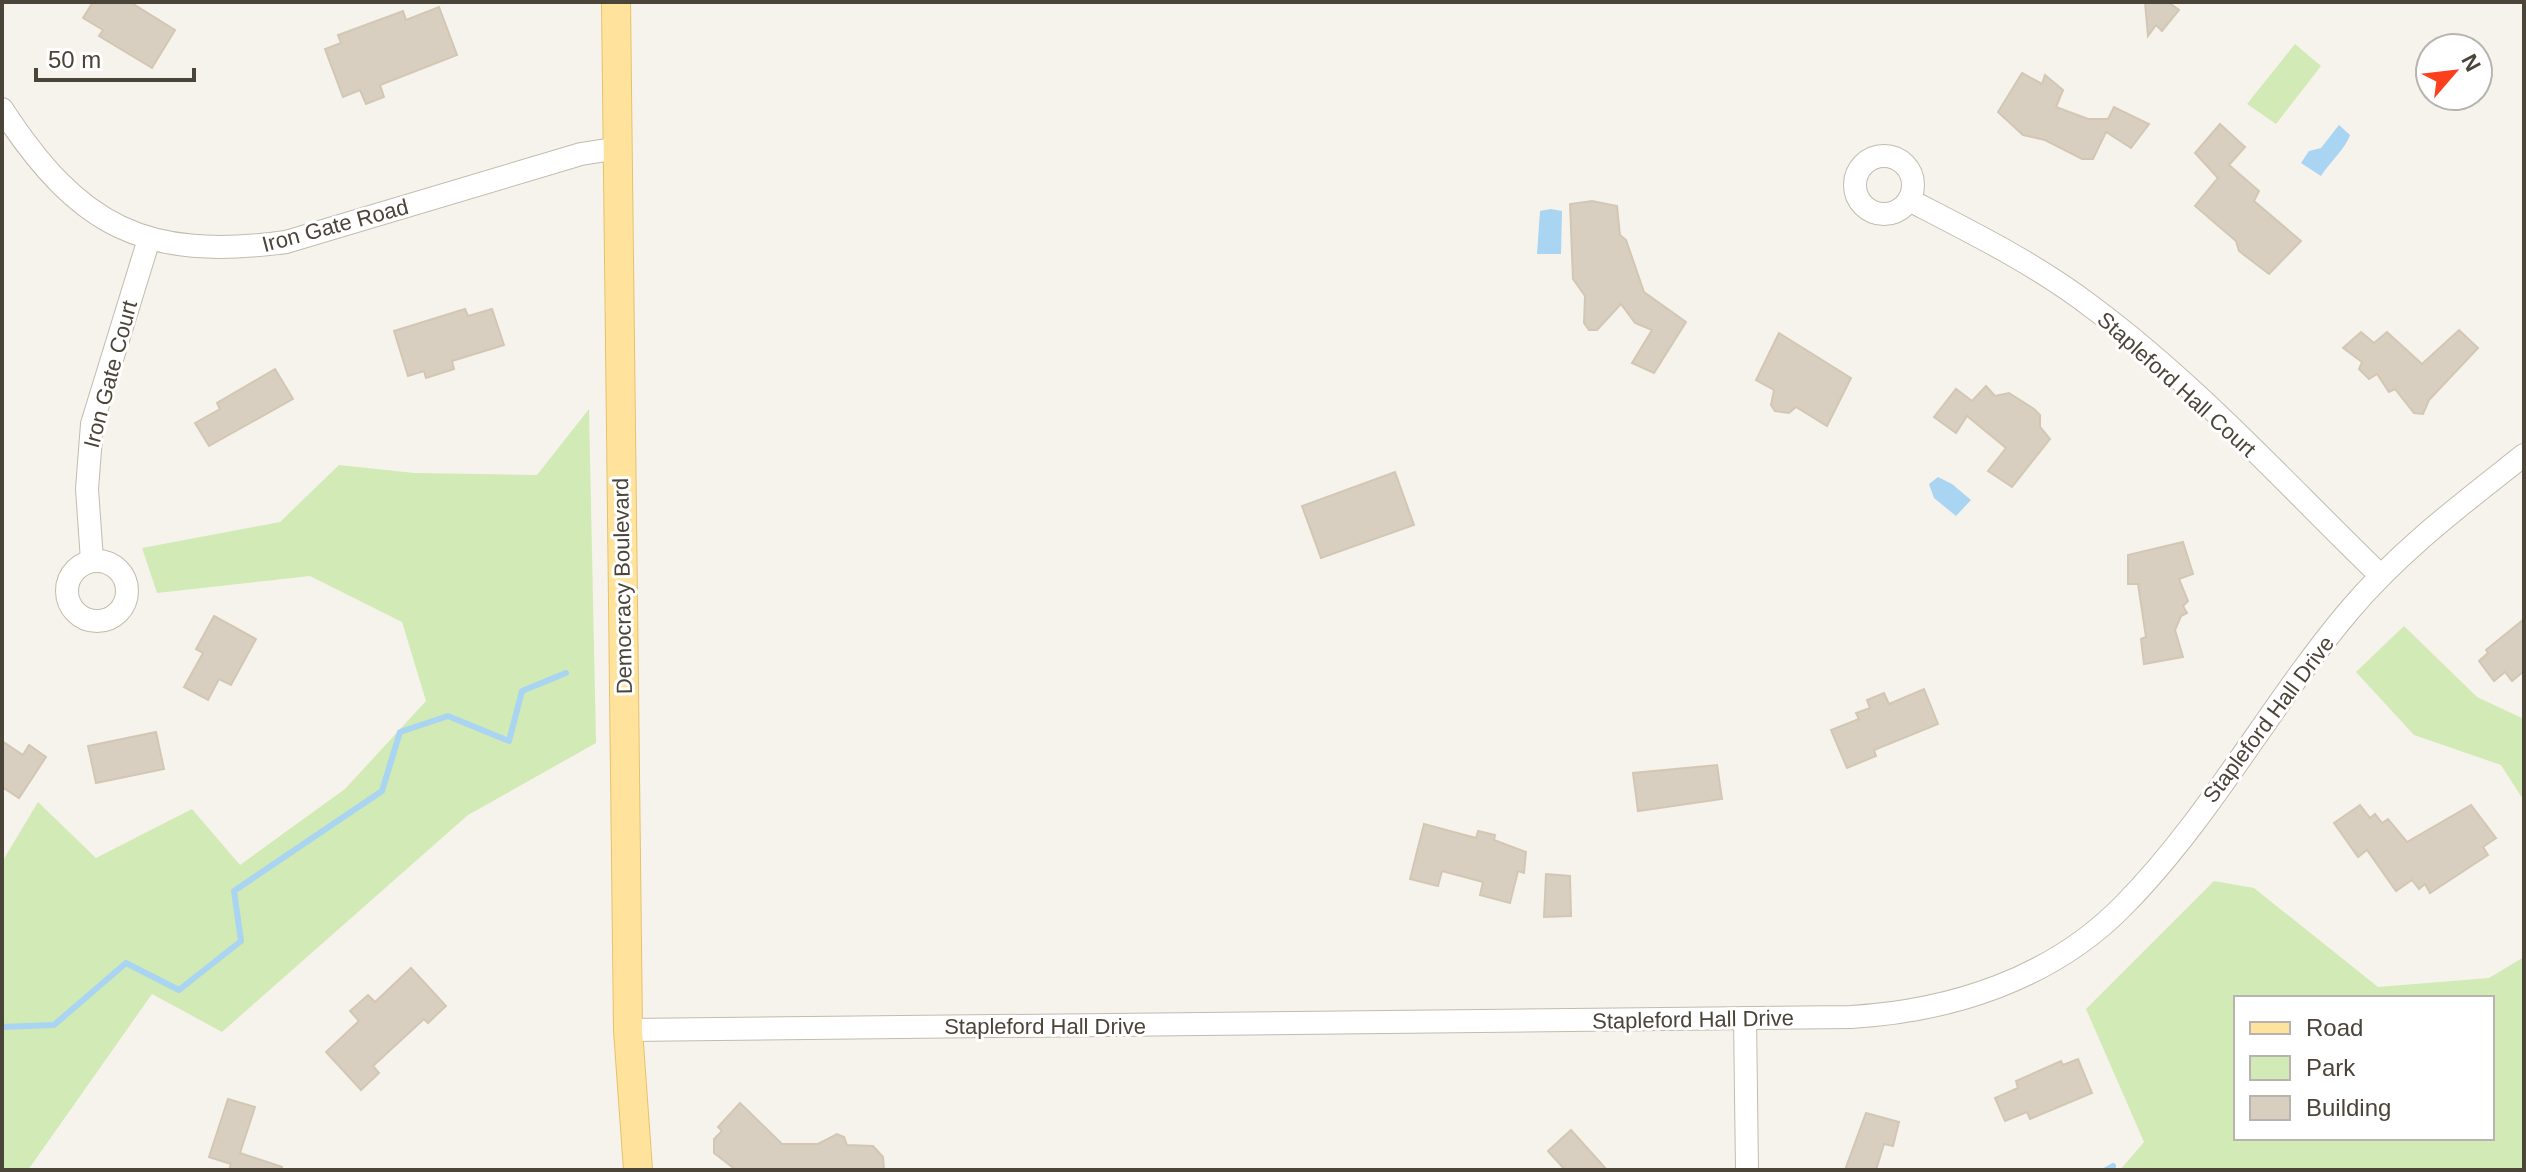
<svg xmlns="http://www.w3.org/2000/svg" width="2526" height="1172" font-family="Helvetica,sans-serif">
  <rect width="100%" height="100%" fill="#f6f3ec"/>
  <g fill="#d2eab5" fill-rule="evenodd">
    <path d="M2295 44 2321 66 2276 124 2247 104Z"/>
    <path d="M589 409 596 743 468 815 222 1032 152 994 28 1170H2V862L38 802 96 858 192 809 240 865 345 789 426 701 402 622 310 576 157 593 142 548 280 522 339 465 414 473 537 475Z"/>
    <path d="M2404 626 2477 697 2524 719V801L2501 765 2414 735 2356 672Z"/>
    <path d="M2214 881 2254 888 2378 987 2489 978 2524 957V1170H2120L2144 1142 2086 1009ZM2236 998H2492V1138H2236Z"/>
  </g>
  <g fill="#a9d4f2">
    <path d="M2339 125 2350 135C2346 148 2329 163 2321 176L2301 163 2309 151 2321 148Z"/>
    <path d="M1551 209 1562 211 1561 254H1537L1540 211Z"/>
    <path d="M1938 477 1952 484 1971 500 1956 516 1934 498 1929 484Z"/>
  </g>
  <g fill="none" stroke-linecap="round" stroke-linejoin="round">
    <g stroke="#a9d4f2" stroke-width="6">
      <path d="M2 1027 54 1025 126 963 179 990 241 941 234 891 382 791 400 732 448 716 509 741 522 691 566 673"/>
      <path d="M2106 1170 2113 1166"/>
    </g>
  </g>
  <g fill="#d8cfc1" stroke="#d3c7b4" stroke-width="2">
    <path d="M93 2H130L175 30 152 68 99 36 103 30 83 18Z"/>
    <path d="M2145 2H2168L2179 10 2162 31 2156 25 2148 36Z"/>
    <path d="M439 7 457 55 380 85 384 97 366 104 360 90 343 97 325 49 341 43 338 35 403 11 406 20Z"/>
    <path d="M2022 73 2042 84 2045 75 2063 90 2056 107 2088 119H2108L2114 107 2149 124 2131 148 2106 132 2093 159H2082L2045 140 2023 135 1998 112Z"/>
    <path d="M2220 124 2245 147 2229 165 2259 191 2254 201 2301 241 2269 274 2239 251 2236 241 2195 206 2218 178 2195 153Z"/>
    <path d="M1592 201 1617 206 1620 235 1626 240 1644 292 1686 322 1654 373 1632 363 1652 330 1635 323 1621 304 1597 330H1589L1584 323 1585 296 1573 279 1570 204Z"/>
    <path d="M465 309 468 316 492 309 504 345 452 361 454 369 426 378 424 371 408 376 394 331Z"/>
    <path d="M2459 330 2478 348 2429 400 2423 414 2414 413 2395 389 2389 392 2377 374 2369 379 2359 369 2362 362 2343 348 2361 332 2374 343 2387 332 2422 364Z"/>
    <path d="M1779 333 1851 378 1827 426 1796 407 1789 413 1775 411 1771 405 1774 390 1756 380Z"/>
    <path d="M275 369 293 399 209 446 195 423 220 409 217 403Z"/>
    <path d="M1986 386 1995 396 2009 393 2034 409 2040 415V427L2050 439 2012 487 1988 471 2006 448 1967 416 1956 433 1934 417 1956 389 1972 401Z"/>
    <path d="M1395 472 1414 525 1321 558 1302 506Z"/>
    <path d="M2183 542 2193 574 2179 579 2188 601 2183 606 2187 613 2181 616 2175 630 2183 657 2144 664 2141 639 2146 637 2138 584H2128V555Z"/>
    <path d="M214 616 256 639 231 685 219 679 208 700 184 687 203 653 196 649Z"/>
    <path d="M2524 619V671L2512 681 2505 672 2494 681 2479 661 2488 653 2486 650Z"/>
    <path d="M1924 689 1938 724 1874 750 1876 756 1847 768 1831 730 1859 719 1856 713 1870 708 1867 700 1884 693 1889 704Z"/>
    <path d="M156 732 164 769 96 783 88 746Z"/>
    <path d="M2 741 23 755 29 745 46 757 19 798 2 787Z"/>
    <path d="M1717 765 1722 799 1638 811 1633 773Z"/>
    <path d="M2360 805 2370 818 2375 814 2382 823 2388 819 2407 842 2471 805 2496 838 2483 847 2488 855 2430 893 2425 884 2419 889 2412 880 2396 891 2367 850 2358 857 2334 823Z"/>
    <path d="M1424 824 1476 838 1478 831 1495 835 1494 840 1526 852 1524 873 1518 871 1510 903 1480 895 1483 882 1442 871 1438 886 1410 879Z"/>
    <path d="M1546 874 1570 876 1571 916 1544 917Z"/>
    <path d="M411 968 446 1006 428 1023 424 1019 373 1066 379 1073 361 1090 326 1052 359 1021 350 1011 368 995 375 1002Z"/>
    <path d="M2078 1059 2092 1093 2030 1119 2027 1112 2005 1121 1995 1098 2018 1088 2016 1081 2061 1061 2063 1065Z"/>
    <path d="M228 1099 255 1107 240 1153 282 1167 281 1170H229L231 1164 209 1157Z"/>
    <path d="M740 1103 782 1144H818L837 1134 844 1137 847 1145 873 1146 883 1157 884 1170H736L714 1153V1139L722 1131 718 1127Z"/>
    <path d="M1866 1113 1899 1122 1893 1146 1884 1144 1876 1170H1845Z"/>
    <path d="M1571 1130 1607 1170H1565L1548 1151Z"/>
  </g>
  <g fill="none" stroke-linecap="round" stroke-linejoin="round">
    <defs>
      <g id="minor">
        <path d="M2 109C79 227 145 261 286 242L581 154 619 148"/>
        <circle cx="1884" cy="185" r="29"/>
        <path d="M1909 200C1971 232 2036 264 2092 307 2197 385 2287 485 2381 576"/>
        <path d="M92 560 87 489 92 424 149 239"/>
        <circle cx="97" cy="591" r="30"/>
        <path d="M1745 1018 1747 1170"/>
        <path d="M628 1030 1851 1017C1951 1011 2052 979 2124 905 2209 819 2270 705 2348 612 2399 551 2462 504 2524 455"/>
      </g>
      <path id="major" d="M616 2 628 1030 638 1170"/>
    </defs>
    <use href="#minor" stroke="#c2bbae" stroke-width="24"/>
    <use href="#major" stroke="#e6c16a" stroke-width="30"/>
    <use href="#minor" stroke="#fff" stroke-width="22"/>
    <use href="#major" stroke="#ffe39c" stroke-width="28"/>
  </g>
  <g text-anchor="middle" stroke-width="6" stroke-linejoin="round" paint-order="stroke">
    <g font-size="22" fill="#4b4439" stroke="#fff">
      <text transform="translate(335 225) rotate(-15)" y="8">Iron Gate Road</text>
      <text transform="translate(110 374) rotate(-75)" y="8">Iron Gate Court</text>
      <text transform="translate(2177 384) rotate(42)" y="8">Stapleford Hall Court</text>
      <text transform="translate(622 586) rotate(-91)" y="8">Democracy Boulevard</text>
      <text transform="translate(2268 719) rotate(-53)" y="8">Stapleford Hall Drive</text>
      <text transform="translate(1693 1019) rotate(-1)" y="8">Stapleford Hall Drive</text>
      <text x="1045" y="1034">Stapleford Hall Drive</text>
    </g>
  </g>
  <rect width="2526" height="1172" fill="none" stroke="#4b4439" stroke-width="8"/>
  <rect x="2234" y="996" width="260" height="144" fill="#ffffff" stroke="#b7b4b0" stroke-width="2"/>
  <rect x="2250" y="1022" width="40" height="12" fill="#ffe39c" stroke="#b7b4b0" stroke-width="2"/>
  <text x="2306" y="1036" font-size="24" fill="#4b4439">Road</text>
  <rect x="2250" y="1056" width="40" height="24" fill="#d2eab5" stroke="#b7b4b0" stroke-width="2"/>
  <text x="2306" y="1076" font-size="24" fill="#4b4439">Park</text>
  <rect x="2250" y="1096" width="40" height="24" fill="#d8cfc1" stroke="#b7b4b0" stroke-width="2"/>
  <text x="2306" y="1116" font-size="24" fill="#4b4439">Building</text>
  <g transform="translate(2454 72) rotate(62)"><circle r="38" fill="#ffffff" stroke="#b7b4b0" stroke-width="2"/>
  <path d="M0-6L14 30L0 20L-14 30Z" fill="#fc3f1d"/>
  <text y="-12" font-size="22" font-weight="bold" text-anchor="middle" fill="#4b4439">N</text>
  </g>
  <path d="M36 68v12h158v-12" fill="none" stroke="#4b4439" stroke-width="4"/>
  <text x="48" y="68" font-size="24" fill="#4b4439" stroke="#ffffff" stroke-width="6" paint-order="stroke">50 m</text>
</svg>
